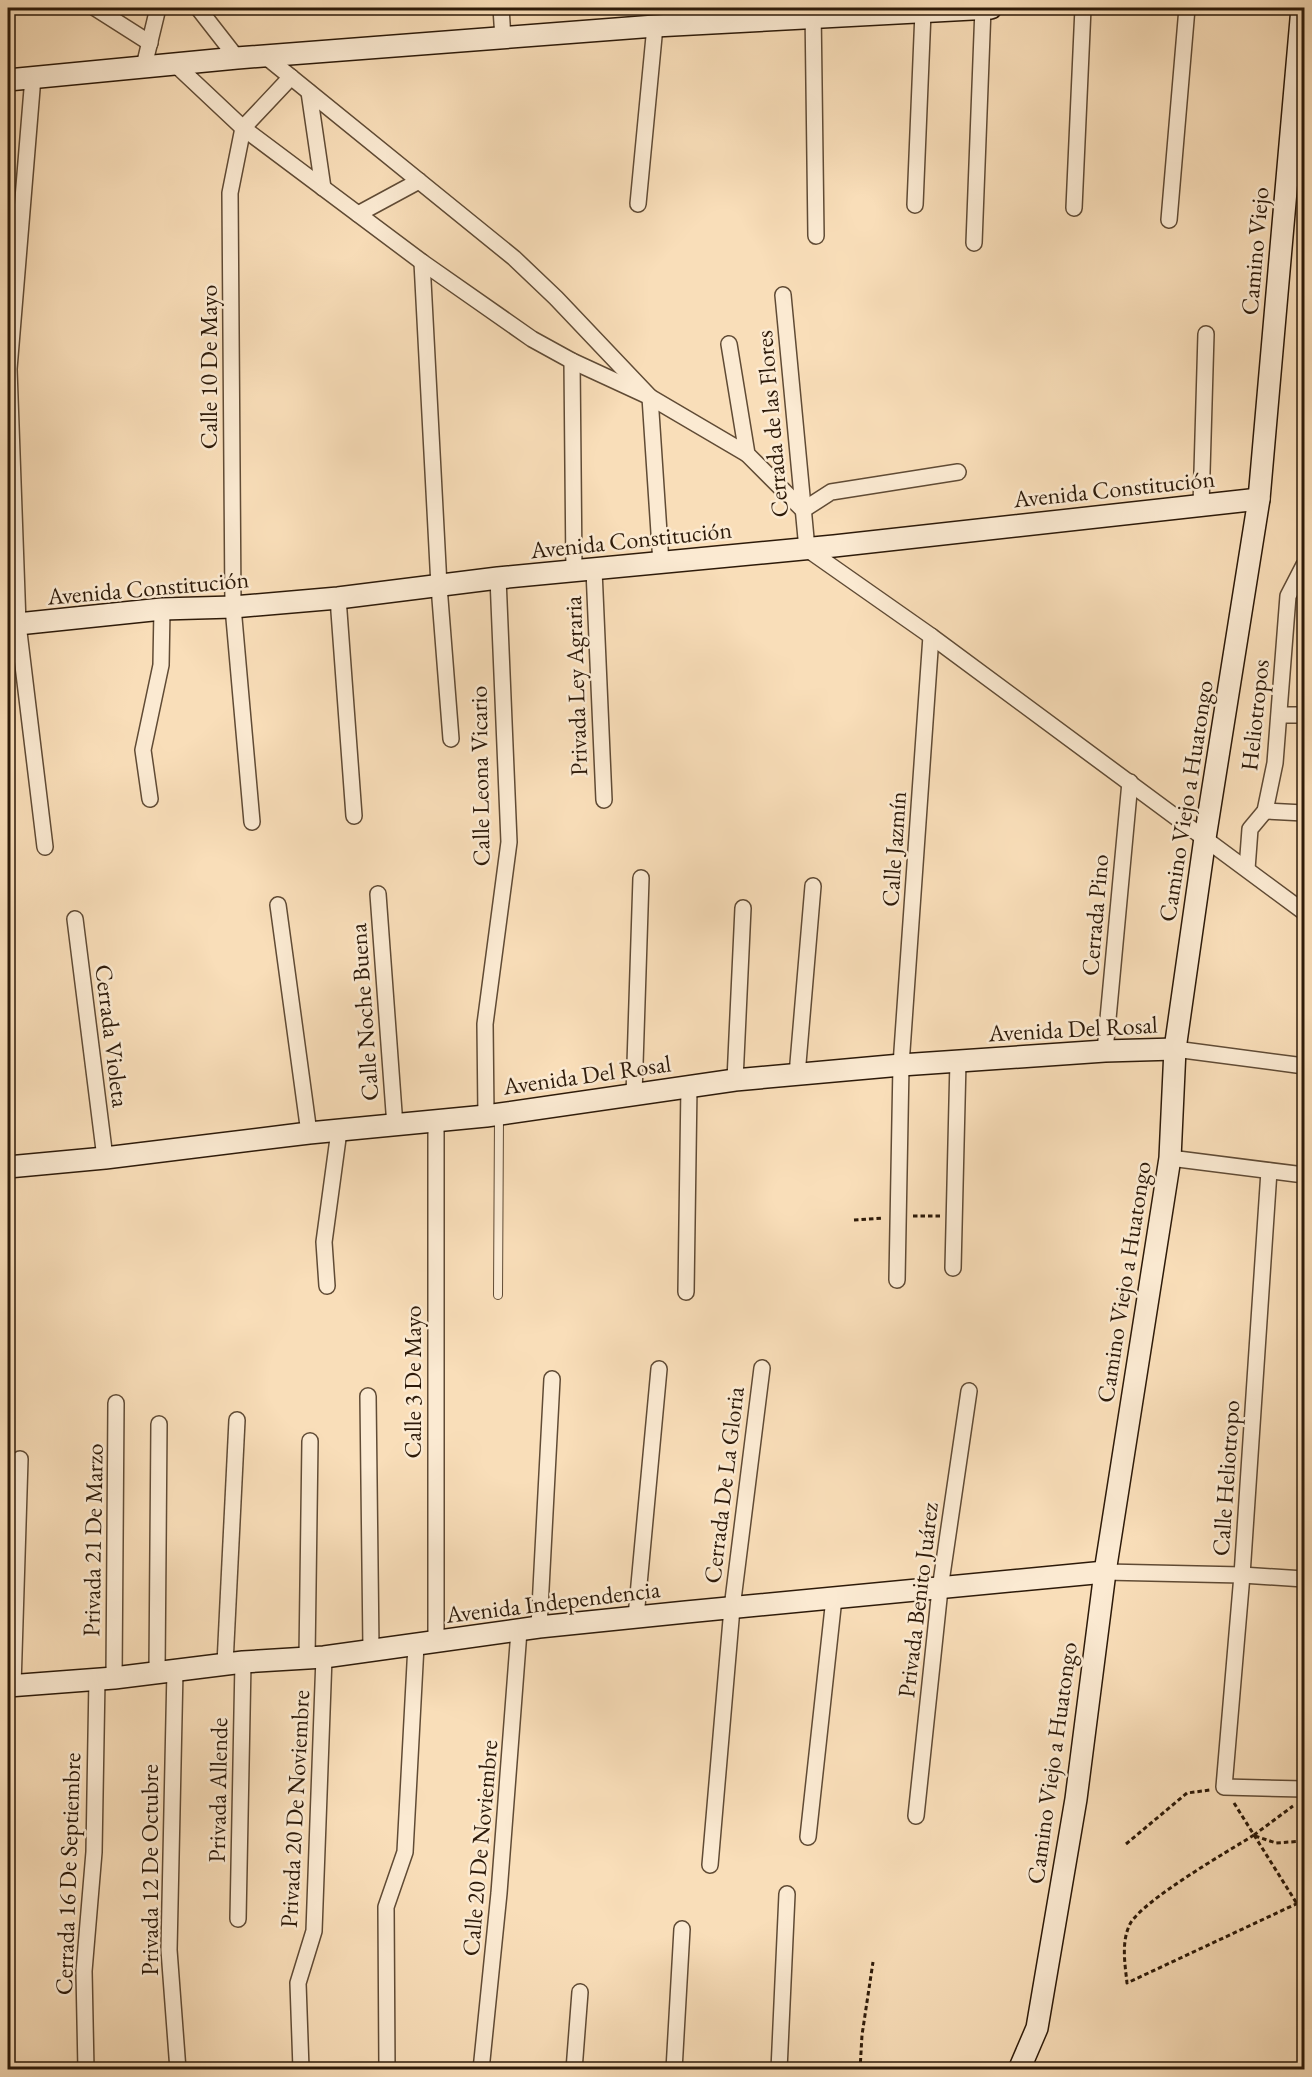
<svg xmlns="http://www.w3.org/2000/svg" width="1312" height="2077" font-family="'EB Garamond',serif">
  <rect width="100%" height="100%" fill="#f9deb9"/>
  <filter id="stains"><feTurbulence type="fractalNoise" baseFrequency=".00333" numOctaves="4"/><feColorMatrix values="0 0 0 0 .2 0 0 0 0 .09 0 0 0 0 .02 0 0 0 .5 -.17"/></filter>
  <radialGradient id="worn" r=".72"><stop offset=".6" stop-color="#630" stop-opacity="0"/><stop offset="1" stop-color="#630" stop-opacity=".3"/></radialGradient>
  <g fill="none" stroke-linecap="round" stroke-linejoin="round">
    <defs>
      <path id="service" d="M498 1295 499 1116"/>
      <g id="minor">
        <path d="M95 8 150 43"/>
        <path d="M198 8 237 58"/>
        <path d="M501 8 503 38"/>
        <path d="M813 8 816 236"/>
        <path d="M265 56 514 258 556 298 650 397 661 563"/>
        <path d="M176 65 243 128 422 262 532 339 572 361 650 397 747 454"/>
        <path d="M144 66 158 8"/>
        <path d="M33 77 9 369 18 624 45 847"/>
        <path d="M309 92 323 188"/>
        <path d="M638 204 655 26"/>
        <path d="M915 205 923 12"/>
        <path d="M1074 208 1083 8"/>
        <path d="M358 214 419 181"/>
        <path d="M1169 220 1187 8"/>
        <path d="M974 243 983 8"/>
        <path d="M422 262 439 586 451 739"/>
        <path d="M783 295 807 549 931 636 1304 912"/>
        <path d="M729 344 747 454 803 510 831 492 958 472"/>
        <path d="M572 361 574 572"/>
        <path d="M1201 506 1206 334"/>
        <path d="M594 570 604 800"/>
        <path d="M338 598 354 816"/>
        <path d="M1280 715H1304"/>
        <path d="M150 799 143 750 161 665 162 609"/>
        <path d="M1265 811 1304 813"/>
        <path d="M252 822 233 607 230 193 243 128 291 77"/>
        <path d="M1247 869 1250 829 1265 811 1275 763 1288 596 1304 565"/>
        <path d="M378 894 395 1126"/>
        <path d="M278 905 309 1133"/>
        <path d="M75 919 105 1158"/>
        <path d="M1175 1049 1304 1066"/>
        <path d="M1105 1051 1130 782"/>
        <path d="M797 1075 813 886"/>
        <path d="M735 1080 743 908"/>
        <path d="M634 1095 641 878"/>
        <path d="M486 1116 485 1024 509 842 498 578"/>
        <path d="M1170 1158 1304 1175"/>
        <path d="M1269 1171 1242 1575 1224 1787 1304 1789"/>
        <path d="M953 1268 958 1061"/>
        <path d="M897 1280 901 1065 931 636"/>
        <path d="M327 1286 324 1242 339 1131"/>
        <path d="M686 1292 689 1086"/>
        <path d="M368 1396 371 1649"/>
        <path d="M1105 1572 1242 1575 1304 1579"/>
        <path d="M636 1617 659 1369"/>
        <path d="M539 1627 552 1379"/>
        <path d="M436 1642V1122"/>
        <path d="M307 1658 310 1441"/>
        <path d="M225 1664 237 1420"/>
        <path d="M175 1670 169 1950 178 2070"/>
        <path d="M157 1672 159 1424"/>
        <path d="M114 1678 116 1403"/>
        <path d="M13 1686 20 1459"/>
        <path d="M916 1816 940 1589 969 1391"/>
        <path d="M808 1837 834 1598"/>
        <path d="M710 1865 732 1608 762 1368"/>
        <path d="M238 1919 243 1662"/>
        <path d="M301 2069 298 1983 314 1931 324 1657"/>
        <path d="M86 2070 84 1971 94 1852 97 1679"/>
        <path d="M387 2070 386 1907 405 1852 416 1645"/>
        <path d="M481 2070 499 1893 519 1631"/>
        <path d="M574 2070 580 1992"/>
        <path d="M674 2070 682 1929"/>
        <path d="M779 2070 787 1894"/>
      </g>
      <g id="secondary">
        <path d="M8 80 237 58 655 26 991 8"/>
        <path d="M8 625 162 609 233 607 338 598 498 578 834 546 1259 499"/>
        <path d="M8 1167 105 1158 309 1133 486 1116 735 1080 901 1065 1105 1051 1175 1049"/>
        <path d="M8 1686 114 1678 243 1662 324 1657 539 1627 686 1612 1105 1572"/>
        <path d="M1019 2070 1037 2028 1076 1799 1105 1572 1170 1158 1175 1049 1205 838 1259 499 1302 8"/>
      </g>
    </defs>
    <use href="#service" stroke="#604b35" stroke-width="10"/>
    <use href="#minor" stroke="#604b35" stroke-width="18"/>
    <use href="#secondary" stroke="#2d1a09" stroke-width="24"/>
    <g stroke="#2d1a09" stroke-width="3" stroke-dasharray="4.5 3" stroke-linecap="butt">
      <path d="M913 1216H940"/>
      <path d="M854 1220 883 1218"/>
      <path d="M1234 1803 1254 1835 1293 1806"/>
      <path d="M1254 1835C1227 1852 1143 1900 1130 1924 1121 1942 1125 1964 1127 1983L1296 1904 1304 1899"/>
      <path d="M1254 1835 1304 1915"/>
      <path d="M1255 1836 1276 1843 1304 1841"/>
      <path d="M1126 1844 1187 1793 1210 1790"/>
      <path d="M860 2070 862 2035 873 1962"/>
    </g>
    <use href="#service" stroke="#fbead2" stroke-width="8"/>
    <use href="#minor" stroke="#fbead2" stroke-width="15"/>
    <use href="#secondary" stroke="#fbead2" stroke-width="21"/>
  </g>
  <g text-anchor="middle" stroke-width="5" stroke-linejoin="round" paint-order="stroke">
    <g font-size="24" fill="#2d1a09" stroke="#fbead2">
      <text transform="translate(1255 251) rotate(-85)" y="8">Camino Viejo</text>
      <text transform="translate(209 367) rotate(-90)" y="8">Calle 10 De Mayo</text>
      <text transform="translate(772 424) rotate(-95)" y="8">Cerrada de las Flores</text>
      <text transform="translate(1114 489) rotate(-6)" y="8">Avenida Constitución</text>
      <text transform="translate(631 540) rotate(-6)" y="8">Avenida Constitución</text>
      <text transform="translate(148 588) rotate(-5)" y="8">Avenida Constitución</text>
      <text transform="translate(576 686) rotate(-92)" y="8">Privada Ley Agraria</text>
      <text transform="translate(1255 715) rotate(-84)" y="8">Heliotropos</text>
      <text transform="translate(480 776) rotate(-91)" y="8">Calle Leona Vicario</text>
      <text transform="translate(1186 801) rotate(-81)" y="8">Camino Viejo a Huatongo</text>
      <text transform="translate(894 849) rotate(-86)" y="8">Calle Jazmín</text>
      <text transform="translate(1095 915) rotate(-85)" y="8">Cerrada Pino</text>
      <text transform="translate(364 1012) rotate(-94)" y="8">Calle Noche Buena</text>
      <text transform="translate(1073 1029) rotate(-3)" y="8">Avenida Del Rosal</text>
      <text transform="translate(112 1036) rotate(83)" y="8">Cerrada Violeta</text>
      <text transform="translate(587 1075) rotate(-8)" y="8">Avenida Del Rosal</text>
      <text transform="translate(1124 1282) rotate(-81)" y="8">Camino Viejo a Huatongo</text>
      <text transform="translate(413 1382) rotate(-90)" y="8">Calle 3 De Mayo</text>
      <text transform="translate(1226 1478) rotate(-86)" y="8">Calle Heliotropo</text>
      <text transform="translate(724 1485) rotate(-83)" y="8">Cerrada De La Gloria</text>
      <text transform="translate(93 1540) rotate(-89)" y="8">Privada 21 De Marzo</text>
      <text transform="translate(918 1600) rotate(-83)" y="8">Privada Benito Juárez</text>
      <text transform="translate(553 1602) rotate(-7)" y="8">Avenida Independencia</text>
      <text transform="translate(1052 1763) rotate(-82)" y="8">Camino Viejo a Huatongo</text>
      <text transform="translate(218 1790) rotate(-89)" y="8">Privada Allende</text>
      <text transform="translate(295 1809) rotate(-87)" y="8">Privada 20 De Noviembre</text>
      <text transform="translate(480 1848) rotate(-85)" y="8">Calle 20 De Noviembre</text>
      <text transform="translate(150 1870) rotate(-90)" y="8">Privada 12 De Octubre</text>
      <text transform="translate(68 1874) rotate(-88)" y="8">Cerrada 16 De Septiembre</text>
    </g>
  </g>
  <rect width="1312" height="2077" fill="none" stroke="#f9deb9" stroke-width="30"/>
  <rect x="9" y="9" width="1294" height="2059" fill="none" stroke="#2d1a09" stroke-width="3"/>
  <rect x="15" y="15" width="1282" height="2047" fill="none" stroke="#2d1a09" stroke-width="1.5"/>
  <rect width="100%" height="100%" filter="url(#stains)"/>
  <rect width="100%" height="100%" fill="url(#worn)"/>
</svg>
